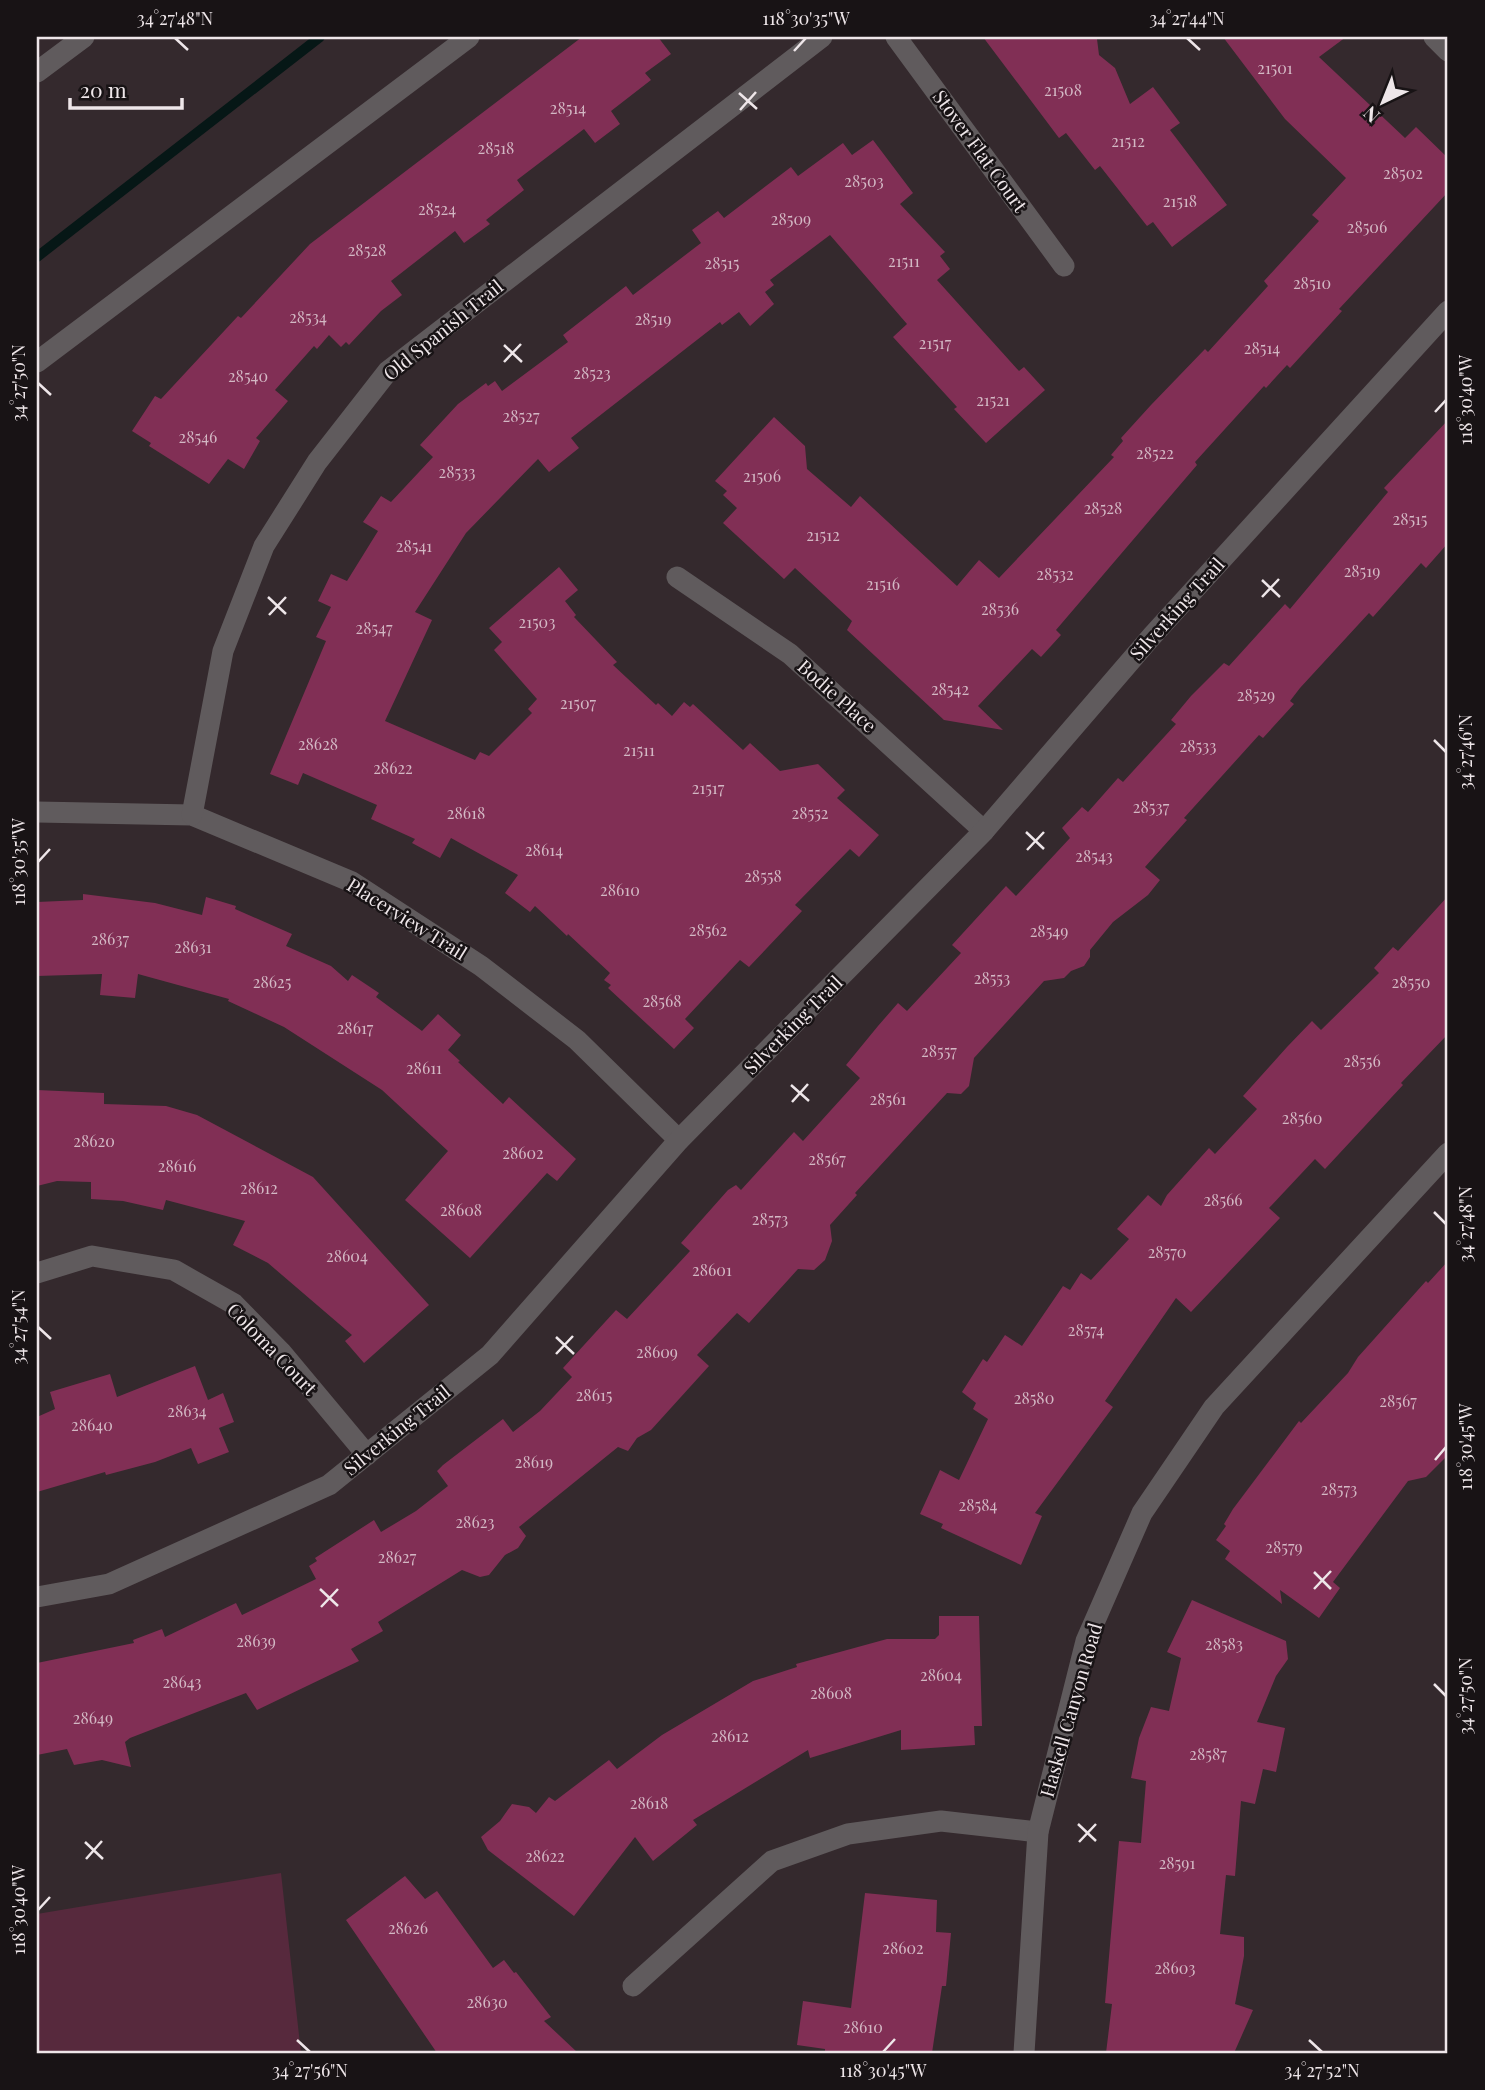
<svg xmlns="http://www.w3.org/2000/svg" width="1485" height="2090" font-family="'Playfair Display',serif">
  <rect width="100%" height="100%" fill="#34292d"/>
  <path fill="#57293d" d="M281 1873 301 2053H37V1914Z"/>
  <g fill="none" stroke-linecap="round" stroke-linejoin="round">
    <path stroke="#061716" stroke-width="10" d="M37 257 320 37"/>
  </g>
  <g fill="#812f55">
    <path d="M582 37H658L671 54 645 73 651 80 611 111 620 124 595 143 584 129 517 180 524 190 486 220 490 224 464 243 455 231 391 281 402 295 381 311 349 345 346 342 341 347 329 335 317 349 314 346 275 390 288 401 256 438 260 441 244 469 228 459 209 484 149 446 151 443 132 431 155 396 161 399 238 316 241 318 310 244Z"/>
    <path d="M983 37 1097 39 1099 55 1115 68 1130 104 1153 87 1180 123 1170 130 1227 205 1172 247 1153 222 1147 226 1100 166 1095 170 1066 133 1059 138Z"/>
    <path d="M1223 37H1346L1319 57 1405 138 1416 127 1448 158V192L1339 309 1342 311 1290 368 1287 365 1266 388 1264 386 1195 462 1197 465 1056 630 1061 635 1041 657 1032 649 978 706 1003 730 944 720 847 630 852 621 795 568 784 579 723 523 737 508 723 495 727 491 715 481 774 417 805 446 807 469 851 507 860 496 957 586 979 560 999 578 1114 457 1111 455 1123 441 1121 438 1151 405 1205 349 1208 352 1268 286 1264 281 1319 221 1312 215 1346 178 1285 119Z"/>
    <path d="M873 140 913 193 900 204 945 252 940 256 950 269 937 280 1019 371 1024 367 1045 390 986 443 954 409 957 407 893 337 907 324 830 235 770 280 774 285 765 292 774 304 750 326 739 312 722 325 720 322 571 438 579 448 549 472 538 459 466 533 415 612 432 620 385 721 475 760 480 752 489 756 532 713 528 709 537 699 494 650 502 642 489 628 559 567 578 590 565 601 576 615 574 617 617 662 613 665 656 705 658 703 672 716 684 702 690 707 693 704 743 750 750 743 780 771 818 764 845 790 837 798 879 835 859 857 850 849 795 905 802 911 749 967 740 960 685 1019 694 1028 674 1049 608 988 611 985 604 980 610 973 568 934 567 936 535 906 530 912 505 893 518 875 451 838 440 858 412 843 415 839 371 819 377 805 303 773 298 785 270 774 326 641 316 637 331 607 318 601 331 574 347 581 378 531 363 522 381 496 391 502 433 457 420 445 458 404 486 383 488 386 495 381 502 391 568 342 563 335 626 286 633 295 701 243 692 230 718 211 724 218 791 167 798 176 843 143 852 155Z"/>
    <path d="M1448 420V543L1426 568 1421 563 1373 617 1369 613 1300 688 1290 701 1294 704 1263 738 1259 735 1184 818 1187 820 1145 867 1160 880 1148 895 1113 922 1090 950V957L1084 966 1071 971 1064 978 1044 981 974 1058 969 1086 961 1094 947 1093 855 1193 857 1195 830 1225 832 1241 825 1260 814 1270 798 1269 749 1323 737 1313 697 1355 709 1366 651 1430 637 1438 628 1451 618 1447 519 1527 526 1536 518 1548 505 1555 489 1575 480 1577 462 1570 378 1622 383 1631 351 1649 359 1661 257 1710 246 1693 130 1738 125 1742 131 1767 102 1760 74 1765 67 1749 37 1755V1663L134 1643 133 1640 162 1629 165 1637 236 1603 242 1615 316 1579 309 1566 317 1561 315 1558 374 1520 381 1532 416 1511 448 1486 437 1471 443 1465 503 1419 513 1432 540 1411 572 1377 563 1368 616 1310 627 1319 690 1251 681 1243 728 1190 736 1185 741 1190 794 1132 803 1141 860 1078 846 1065 878 1026 898 1003 907 1011 961 953 952 945 1006 886 1016 896 1070 838 1062 828 1082 807 1088 812 1118 778 1123 782 1176 724 1171 720 1191 696 1224 663 1229 666 1285 604 1290 609 1388 492 1384 488Z"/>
    <path d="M83 894 155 903 202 915 206 897 236 906 235 909 292 934 286 946 331 966 348 981 352 975 379 993 376 997 422 1031 438 1014 461 1035 448 1050 460 1061 458 1062 503 1104 509 1097 576 1159 557 1181 547 1173 470 1258 405 1200 448 1151 382 1090 284 1027 228 1001 229 999 138 974 135 998 100 995 102 974 37 976V902L83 900Z"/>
    <path d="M1448 896V1034L1401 1083 1403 1085 1325 1169 1315 1159 1269 1208 1280 1218 1191 1312 1176 1298 1105 1401 1113 1407 1035 1513 1042 1516 1021 1565 941 1528 943 1524 920 1514 940 1470 959 1480 988 1419 973 1409 976 1403 962 1392 983 1359 987 1362 1005 1335 1022 1346 1063 1286 1070 1290 1081 1273 1091 1280 1129 1239 1117 1229 1148 1195 1161 1206 1167 1195 1209 1148 1215 1154 1257 1109 1243 1096 1287 1047 1312 1021 1321 1030 1379 973 1374 968 1393 947 1398 951Z"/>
    <path d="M37 1090 104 1093V1104L166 1106 197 1115 313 1177 429 1305 364 1363 345 1341 352 1335 268 1263 233 1245 245 1221 166 1200 163 1210 123 1201 91 1199V1182L57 1181 37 1186Z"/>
    <path d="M1448 1261V1455L1426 1477 1408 1481 1333 1582 1340 1588 1319 1618 1280 1590 1282 1604 1225 1559 1230 1551 1216 1540 1226 1526 1224 1524 1233 1509 1299 1421 1301 1423 1348 1373 1358 1357 1426 1281 1428 1283Z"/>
    <path d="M195 1366 208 1400 223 1393 234 1422 219 1428 229 1452 198 1464 191 1448 155 1462 106 1475 105 1472 37 1492V1417L55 1409 50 1392 110 1374 117 1397Z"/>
    <path d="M1192 1600 1286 1641 1288 1659 1276 1676 1257 1722 1285 1728 1276 1772 1263 1769 1255 1804 1241 1801 1235 1876 1226 1875 1220 1934 1244 1937V1956L1235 2004 1253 2010 1234 2053H1106L1112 2004 1105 2003 1119 1841 1141 1843 1146 1781 1131 1778 1139 1738 1151 1707 1169 1711 1181 1658 1167 1652Z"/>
    <path d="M939 1616H979L982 1726H974L975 1745 901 1750V1730L810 1758 808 1750 693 1820 697 1825 653 1861 635 1837 574 1916 488 1850 481 1837 500 1821 512 1804 529 1807 536 1813 549 1797 555 1801 609 1760 617 1769 662 1735 753 1681 797 1667 796 1664 887 1639H935L939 1635Z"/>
    <path d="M405 1876 425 1899 437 1891 493 1968 504 1960 514 1973 516 1972 551 2017 544 2021 578 2053H437L346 1920Z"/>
    <path d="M865 1893 937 1900 936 1932 951 1933 946 1986H942L932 2053H825V2049L797 2045 803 2001 851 2008Z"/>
  </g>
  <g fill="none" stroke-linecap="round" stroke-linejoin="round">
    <g stroke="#605b5d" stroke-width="21">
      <path d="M37 72 84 37"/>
      <path d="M37 362 469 37"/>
    </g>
    <g stroke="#605b5d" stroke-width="21">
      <path d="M896 37 1064 266"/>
      <path d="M1434 37 1448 51"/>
      <path d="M677 577 790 654 984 831"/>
      <path d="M37 812 192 815 352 882 481 966 577 1040 679 1140"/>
      <path d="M192 815 223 651 264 546 317 462 388 371 822 37"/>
      <path d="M37 1273 92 1256 174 1270 234 1304 281 1352 367 1455"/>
      <path d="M37 1597 109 1584 329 1485 490 1355 679 1140 984 831 1152 636 1448 311"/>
      <path d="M633 1986 772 1861 848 1834 941 1821 1038 1832"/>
      <path d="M1024 2053 1038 1832 1086 1641 1142 1513 1214 1407 1448 1153"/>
    </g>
  </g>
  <path fill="none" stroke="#eee6e9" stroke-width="2.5" d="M175 38 188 50M1187 38 1200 50M794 51 806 38M739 93 757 109M740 110 756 92M504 345 522 362M504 362 521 344M38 383 51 395M1435 412 1446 400M1262 580 1280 597M268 597 286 614M1262 597 1279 579M269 615 286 597M1434 740 1446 752M1026 832 1044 849M1027 850 1044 832M38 862 50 849M791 1085 809 1101M792 1102 808 1084M1434 1212 1446 1224M38 1327 51 1339M556 1337 574 1354M556 1354 573 1336M1435 1460 1446 1447M1314 1572 1331 1589M320 1589 338 1606M1314 1589 1331 1571M321 1607 338 1589M1434 1684 1446 1696M1078 1824 1096 1841M85 1842 103 1859M1079 1842 1096 1824M86 1859 102 1841M38 1910 50 1897M297 2040 310 2052M1309 2040 1322 2052M883 2052 895 2039"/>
  <g text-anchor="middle" stroke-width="5" stroke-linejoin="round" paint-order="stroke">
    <g font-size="16" fill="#d3b8c4">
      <text x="1275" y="74">21501</text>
      <text x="1063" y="96">21508</text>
      <text x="568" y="114">28514</text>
      <text x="1128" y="147">21512</text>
      <text x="496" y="154">28518</text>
      <text x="1403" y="179">28502</text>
      <text x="864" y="187">28503</text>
      <text x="1180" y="207">21518</text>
      <text x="437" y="215">28524</text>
      <text x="791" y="225">28509</text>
      <text x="1367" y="233">28506</text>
      <text x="367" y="256">28528</text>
      <text x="904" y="267">21511</text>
      <text x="722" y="269">28515</text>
      <text x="1312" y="289">28510</text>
      <text x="308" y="323">28534</text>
      <text x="653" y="325">28519</text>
      <text x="935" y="349">21517</text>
      <text x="1262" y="354">28514</text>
      <text x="592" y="379">28523</text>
      <text x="248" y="382">28540</text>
      <text x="993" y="406">21521</text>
      <text x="521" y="422">28527</text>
      <text x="198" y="443">28546</text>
      <text x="1155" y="459">28522</text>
      <text x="457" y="478">28533</text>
      <text x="762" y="482">21506</text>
      <text x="1103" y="514">28528</text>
      <text x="1410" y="525">28515</text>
      <text x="823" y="541">21512</text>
      <text x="414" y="552">28541</text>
      <text x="1362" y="577">28519</text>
      <text x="1055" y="580">28532</text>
      <text x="883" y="590">21516</text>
      <text x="1000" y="615">28536</text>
      <text x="537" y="628">21503</text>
      <text x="374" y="634">28547</text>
      <text x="950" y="695">28542</text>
      <text x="1256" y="701">28529</text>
      <text x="578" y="709">21507</text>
      <text x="318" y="750">28628</text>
      <text x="1198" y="752">28533</text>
      <text x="639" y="756">21511</text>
      <text x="393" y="774">28622</text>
      <text x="708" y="794">21517</text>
      <text x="1151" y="813">28537</text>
      <text x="466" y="819">28618</text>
      <text x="810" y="819">28552</text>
      <text x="544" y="856">28614</text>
      <text x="1094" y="862">28543</text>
      <text x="763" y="882">28558</text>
      <text x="620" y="896">28610</text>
      <text x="708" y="936">28562</text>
      <text x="1049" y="937">28549</text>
      <text x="110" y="945">28637</text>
      <text x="193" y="953">28631</text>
      <text x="992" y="984">28553</text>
      <text x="272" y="988">28625</text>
      <text x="1411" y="988">28550</text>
      <text x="662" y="1007">28568</text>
      <text x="355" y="1034">28617</text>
      <text x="939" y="1057">28557</text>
      <text x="1362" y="1067">28556</text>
      <text x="424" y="1074">28611</text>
      <text x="888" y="1105">28561</text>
      <text x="1302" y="1124">28560</text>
      <text x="94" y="1147">28620</text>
      <text x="523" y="1159">28602</text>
      <text x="827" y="1165">28567</text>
      <text x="177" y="1172">28616</text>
      <text x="259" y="1194">28612</text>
      <text x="1223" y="1206">28566</text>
      <text x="461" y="1216">28608</text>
      <text x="770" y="1225">28573</text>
      <text x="1167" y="1258">28570</text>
      <text x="347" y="1262">28604</text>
      <text x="712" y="1276">28601</text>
      <text x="1086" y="1336">28574</text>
      <text x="657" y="1358">28609</text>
      <text x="594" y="1401">28615</text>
      <text x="1034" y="1404">28580</text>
      <text x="1398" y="1407">28567</text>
      <text x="187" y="1417">28634</text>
      <text x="92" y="1431">28640</text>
      <text x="534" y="1468">28619</text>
      <text x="1339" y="1495">28573</text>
      <text x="978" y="1511">28584</text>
      <text x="475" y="1528">28623</text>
      <text x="1284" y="1553">28579</text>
      <text x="397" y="1563">28627</text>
      <text x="256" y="1647">28639</text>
      <text x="1224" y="1650">28583</text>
      <text x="941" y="1681">28604</text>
      <text x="182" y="1688">28643</text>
      <text x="831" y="1699">28608</text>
      <text x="93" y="1724">28649</text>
      <text x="730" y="1742">28612</text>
      <text x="1208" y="1760">28587</text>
      <text x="649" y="1809">28618</text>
      <text x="545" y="1862">28622</text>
      <text x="1177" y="1869">28591</text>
      <text x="408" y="1934">28626</text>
      <text x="903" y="1954">28602</text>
      <text x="1175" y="1974">28603</text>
      <text x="487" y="2008">28630</text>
      <text x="863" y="2033">28610</text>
    </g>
    <g font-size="19" fill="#eee6e9" stroke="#181315">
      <text transform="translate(980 151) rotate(54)" y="7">Stover Flat Court</text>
      <text transform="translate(443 330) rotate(-39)" y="7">Old Spanish Trail</text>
      <text transform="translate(1177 609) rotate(-48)" y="7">Silverking Trail</text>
      <text transform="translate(837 696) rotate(42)" y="7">Bodie Place</text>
      <text transform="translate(407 919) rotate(32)" y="7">Placerview Trail</text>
      <text transform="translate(793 1025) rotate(-45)" y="7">Silverking Trail</text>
      <text transform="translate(272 1349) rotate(46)" y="7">Coloma Court</text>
      <text transform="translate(397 1430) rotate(-39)" y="7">Silverking Trail</text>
      <text transform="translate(1071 1710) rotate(-74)" y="7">Haskell Canyon Road</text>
    </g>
  </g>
  <rect width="1485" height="2090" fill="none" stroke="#181315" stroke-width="77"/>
  <g transform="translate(1383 102) rotate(223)" stroke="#181315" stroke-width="5" paint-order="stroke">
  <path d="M0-5L12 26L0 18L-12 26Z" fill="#eee6e9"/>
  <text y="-10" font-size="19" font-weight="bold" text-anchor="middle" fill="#eee6e9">N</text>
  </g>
  <path d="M70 98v10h112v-10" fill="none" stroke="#eee6e9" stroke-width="3.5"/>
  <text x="80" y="98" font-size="21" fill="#eee6e9" stroke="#181315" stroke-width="5" paint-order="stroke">20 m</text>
  <rect x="38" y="38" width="1408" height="2014" fill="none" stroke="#eee6e9" stroke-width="2.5"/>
  <g font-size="18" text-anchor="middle" fill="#eee6e9">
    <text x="175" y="25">34°27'48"N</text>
    <text x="806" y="25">118°30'35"W</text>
    <text x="1187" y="25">34°27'44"N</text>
    <text transform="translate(19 383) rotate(-90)" y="6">34°27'50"N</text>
    <text transform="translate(1466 400) rotate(-90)" y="6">118°30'40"W</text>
    <text transform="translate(1466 752) rotate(-90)" y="6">34°27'46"N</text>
    <text transform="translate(19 862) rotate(-90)" y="6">118°30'35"W</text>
    <text transform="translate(1466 1224) rotate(-90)" y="6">34°27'48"N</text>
    <text transform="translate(19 1327) rotate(-90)" y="6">34°27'54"N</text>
    <text transform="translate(1466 1447) rotate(-90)" y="6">118°30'45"W</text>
    <text transform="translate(1466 1696) rotate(-90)" y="6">34°27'50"N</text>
    <text transform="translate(19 1910) rotate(-90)" y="6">118°30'40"W</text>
    <text x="310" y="2077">34°27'56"N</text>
    <text x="883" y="2077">118°30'45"W</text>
    <text x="1322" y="2077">34°27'52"N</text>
  </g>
</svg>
